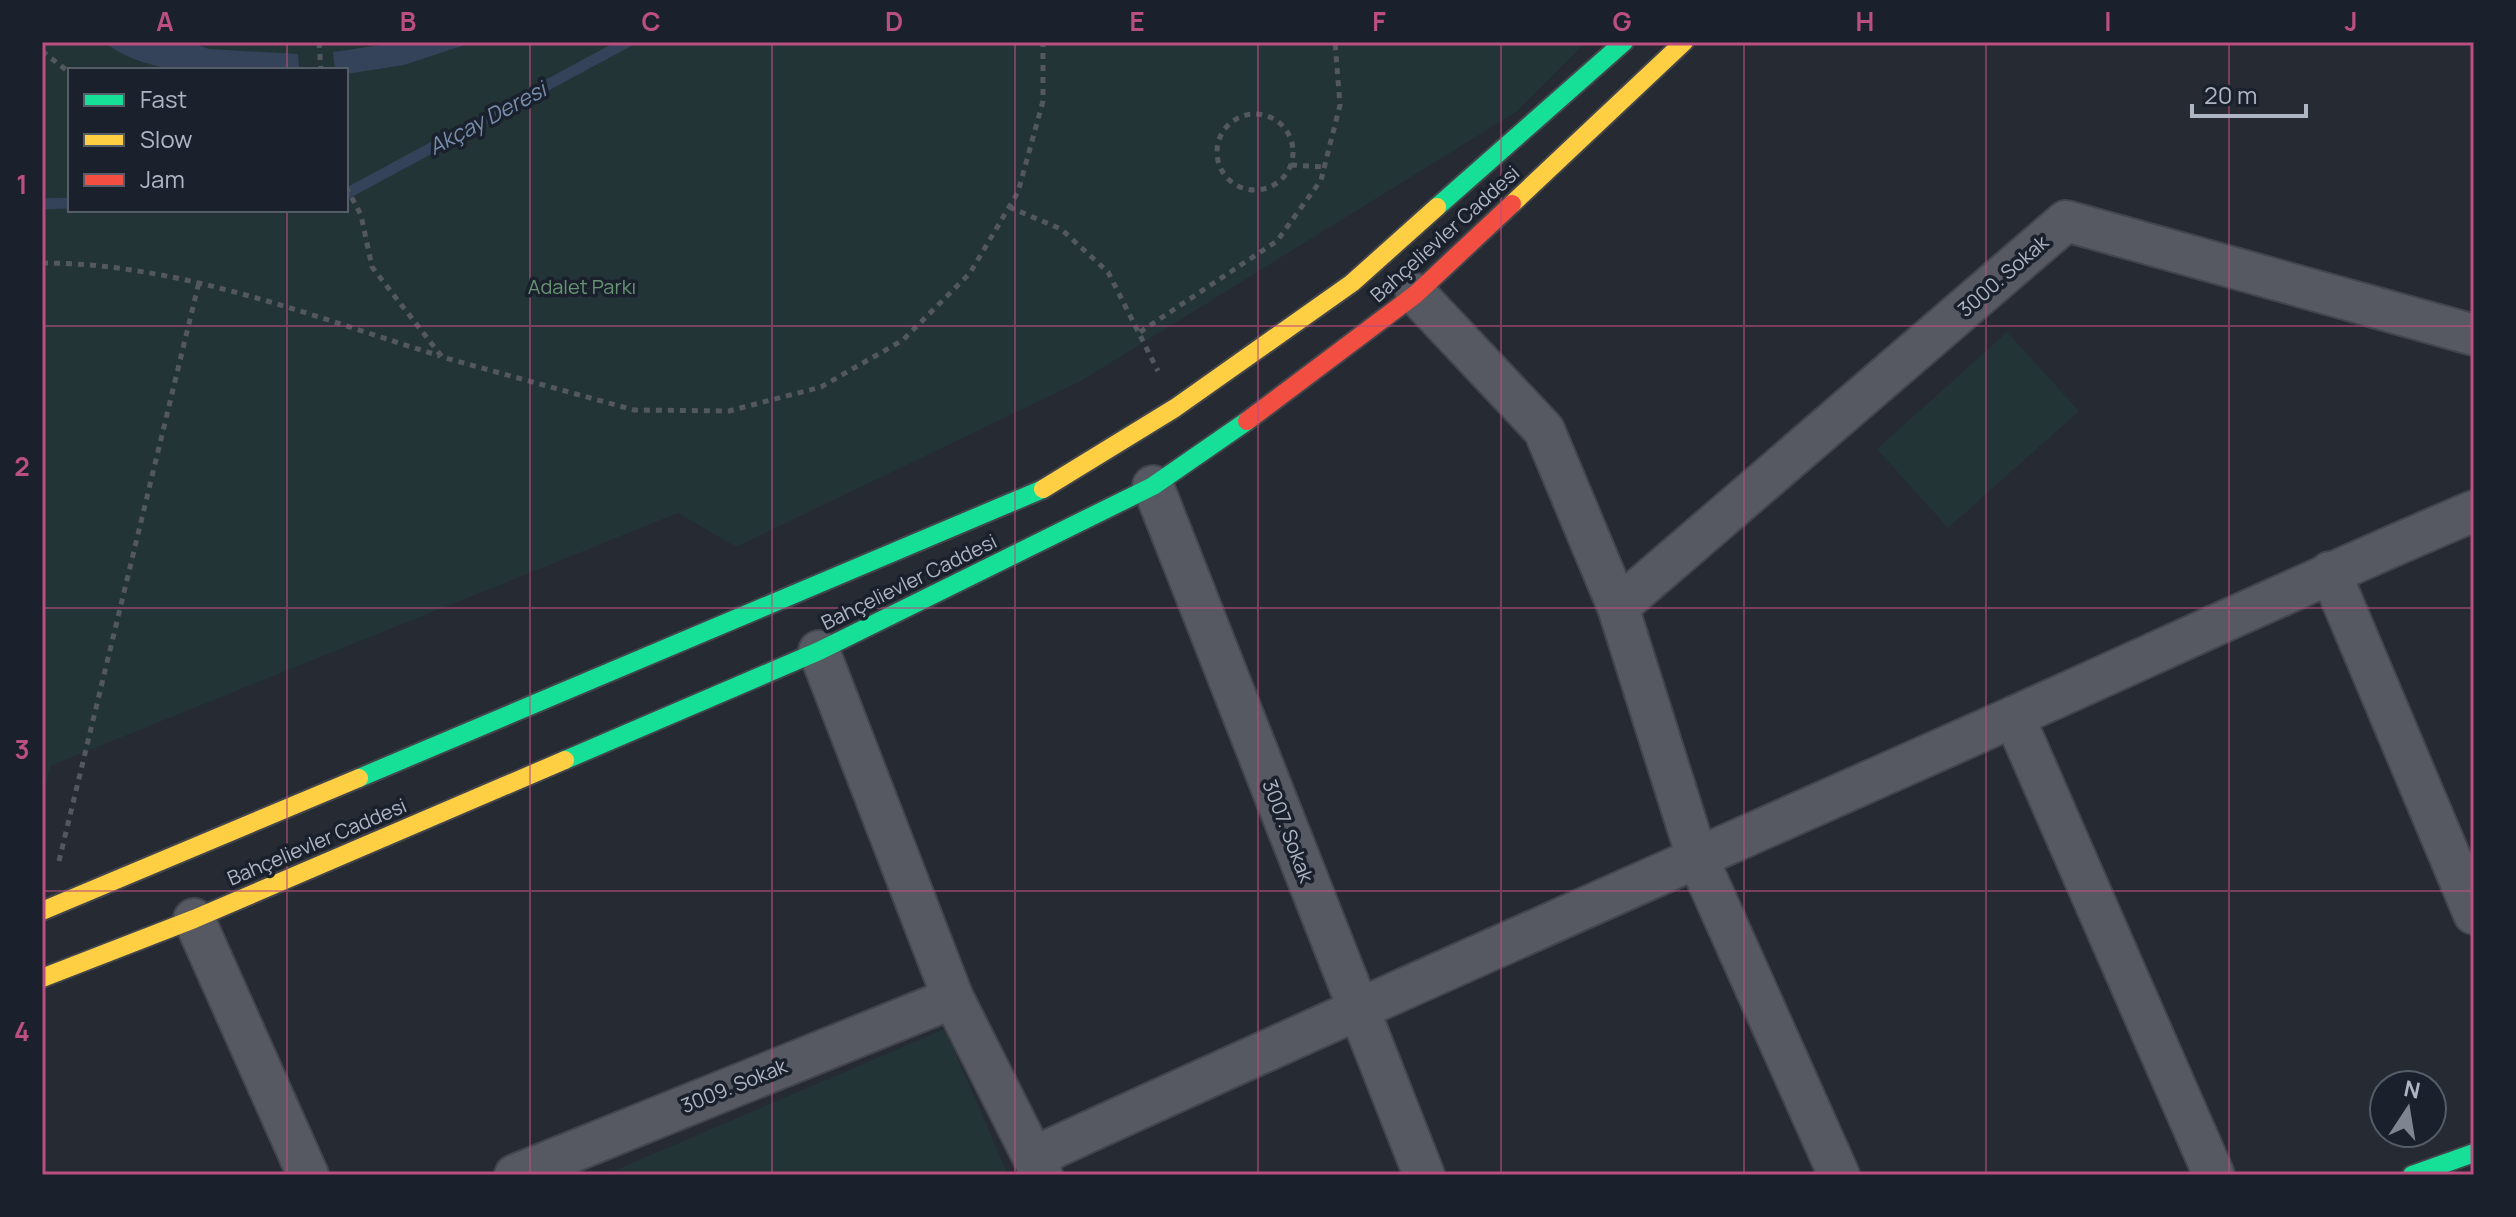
<svg xmlns="http://www.w3.org/2000/svg" width="2516" height="1217" font-family="Manrope,sans-serif">
  <rect width="100%" height="100%" fill="#262a32"/>
  <g fill="#233437" fill-rule="evenodd">
    <path d="M42 42H1586L1516 112 1081 381 736 547 678 513 50 766 42 804ZM70 70H346V210H70Z"/>
    <path d="M2007 332 2079 411 1948 528 1877 449Z"/>
    <path d="M945 1029 1008 1175H604Z"/>
  </g>
  <g fill="#34425a">
    <path d="M104 42H191L209 49 298 54 299 70C236 70 157 83 104 42Z"/>
    <path d="M401 42H474L404 65 346 74V70H335L333 52Z"/>
  </g>
  <g fill="none" stroke-linecap="round" stroke-linejoin="round">
    <g stroke="#34425a" stroke-width="11">
      <path d="M346 194 627 42"/>
      <path d="M42 204 70 203"/>
    </g>
    <defs>
      <g id="street">
        <path d="M1416 294 1544 430 1618 607 1697 857 1839 1175"/>
        <path d="M1153 486 1424 1175"/>
        <path d="M2330 572 2474 914"/>
        <path d="M1618 607 2066 221 2474 335"/>
        <path d="M819 651 953 998 1042 1175"/>
        <path d="M2014 717 2214 1175"/>
        <path d="M194 919 308 1175"/>
        <path d="M1034 1157C1358 1007 1685 864 2011 718 2165 649 2318 577 2474 511"/>
        <path d="M515 1175 953 998"/>
      </g>
      <g id="fast">
        <path d="M1437 207 1624 42"/>
        <path d="M565 760 819 651 1153 486 1247 421"/>
        <path d="M359 778 1043 489"/>
        <path d="M2412 1175 2474 1153"/>
      </g>
      <g id="slow">
        <path d="M1512 204 1684 42"/>
        <path d="M1043 489 1175 408 1352 283 1437 207"/>
        <path d="M42 911 359 778"/>
        <path d="M42 978 194 919 565 760"/>
      </g>
      <path id="jam" d="M1247 421 1416 294 1512 204"/>
    </defs>
    <use href="#street" stroke="#42454b" stroke-width="44"/>
    <use href="#fast" stroke="#42454b" stroke-width="22"/>
    <use href="#slow" stroke="#42454b" stroke-width="22"/>
    <use href="#jam" stroke="#42454b" stroke-width="22"/>
    <g stroke="#53585e" stroke-width="5" stroke-dasharray="6 6" stroke-linecap="butt">
      <path d="M319 42 321 70"/>
      <path d="M42 51 70 73"/>
      <circle cx="1255" cy="152" r="38"/>
      <path d="M1291 165 1324 167"/>
      <path d="M346 187 361 215 372 267 442 357 634 410 729 411 821 387 903 340 970 273 1018 192 1043 101V42"/>
      <path d="M1009 207 1061 229 1108 272 1158 371"/>
      <path d="M42 263C179 263 311 316 440 356"/>
      <path d="M1140 332 1277 241 1321 180 1340 105 1335 42"/>
      <path d="M59 861 199 282"/>
    </g>
    <use href="#street" stroke="#565961" stroke-width="40"/>
    <use href="#fast" stroke="#16e098" stroke-width="18"/>
    <use href="#slow" stroke="#ffcf43" stroke-width="18"/>
    <use href="#jam" stroke="#f24e42" stroke-width="18"/>
  </g>
  <path fill="none" stroke="#bb4f80" stroke-width="2" stroke-opacity="0.55" d="M287 42V70M530 42V1175M772 42V1175M1015 42V1175M1258 42V1175M1501 42V1175M1744 42V1175M1986 42V1175M2229 42V1175M287 210V1175M42 326H2474M42 608H2474M42 891H2474"/>
  <g text-anchor="middle" stroke-width="7" stroke-linejoin="round" paint-order="stroke">
    <g font-size="20" fill="#aeb6c4" stroke="#1a212c">
      <text transform="translate(1445 234) rotate(-42)" y="7">Bahçelievler Caddesi</text>
      <text transform="translate(2003 276) rotate(-41)" y="7">3000. Sokak</text>
      <text transform="translate(909 582) rotate(-26)" y="7">Bahçelievler Caddesi</text>
      <text transform="translate(1288 831) rotate(69)" y="7">3007. Sokak</text>
      <text transform="translate(317 842) rotate(-23)" y="7">Bahçelievler Caddesi</text>
      <text transform="translate(734 1086) rotate(-22)" y="7">3009. Sokak</text>
    </g>
    <g font-size="20" fill="#679473" stroke="#1a212c">
      <text x="582" y="294">Adalet Parkı</text>
    </g>
    <g font-size="22" font-style="italic" fill="#778cac" stroke="#1a212c">
      <text transform="translate(487 118) rotate(-28)" y="8">Akçay Deresi</text>
    </g>
  </g>
  <rect width="2516" height="1217" fill="none" stroke="#1a212c" stroke-width="88"/>
  <rect x="68" y="68" width="280" height="144" fill="#1a212c" stroke="#555d69" stroke-width="2"/>
  <rect x="84" y="94" width="40" height="12" fill="#16e098" stroke="#555d69" stroke-width="2"/>
  <text x="140" y="108" font-size="24" fill="#aeb6c4">Fast</text>
  <rect x="84" y="134" width="40" height="12" fill="#ffcf43" stroke="#555d69" stroke-width="2"/>
  <text x="140" y="148" font-size="24" fill="#aeb6c4">Slow</text>
  <rect x="84" y="174" width="40" height="12" fill="#f24e42" stroke="#555d69" stroke-width="2"/>
  <text x="140" y="188" font-size="24" fill="#aeb6c4">Jam</text>
  <g transform="translate(2408 1109) rotate(12)"><circle r="38" fill="#1a212c" stroke="#555d69" stroke-width="2"/>
  <path d="M0-6L14 30L0 20L-14 30Z" fill="#7e8591"/>
  <text y="-12" font-size="22" font-weight="bold" text-anchor="middle" fill="#aeb6c4">N</text>
  </g>
  <path d="M2192 104v12h114v-12" fill="none" stroke="#aeb6c4" stroke-width="4"/>
  <text x="2204" y="104" font-size="24" fill="#aeb6c4" stroke="#1a212c" stroke-width="6" paint-order="stroke">20 m</text>
  <rect x="44" y="44" width="2428" height="1129" fill="none" stroke="#bb4f80" stroke-width="3"/>
  <g font-size="26" text-anchor="middle" font-weight="bold" fill="#bb4f80">
    <text x="165" y="31">A</text>
    <text x="408" y="31">B</text>
    <text x="651" y="31">C</text>
    <text x="894" y="31">D</text>
    <text x="1137" y="31">E</text>
    <text x="1379" y="31">F</text>
    <text x="1622" y="31">G</text>
    <text x="1865" y="31">H</text>
    <text x="2108" y="31">I</text>
    <text x="2351" y="31">J</text>
    <text x="22" y="194">1</text>
    <text x="22" y="476">2</text>
    <text x="22" y="759">3</text>
    <text x="22" y="1041">4</text>
  </g>
</svg>
